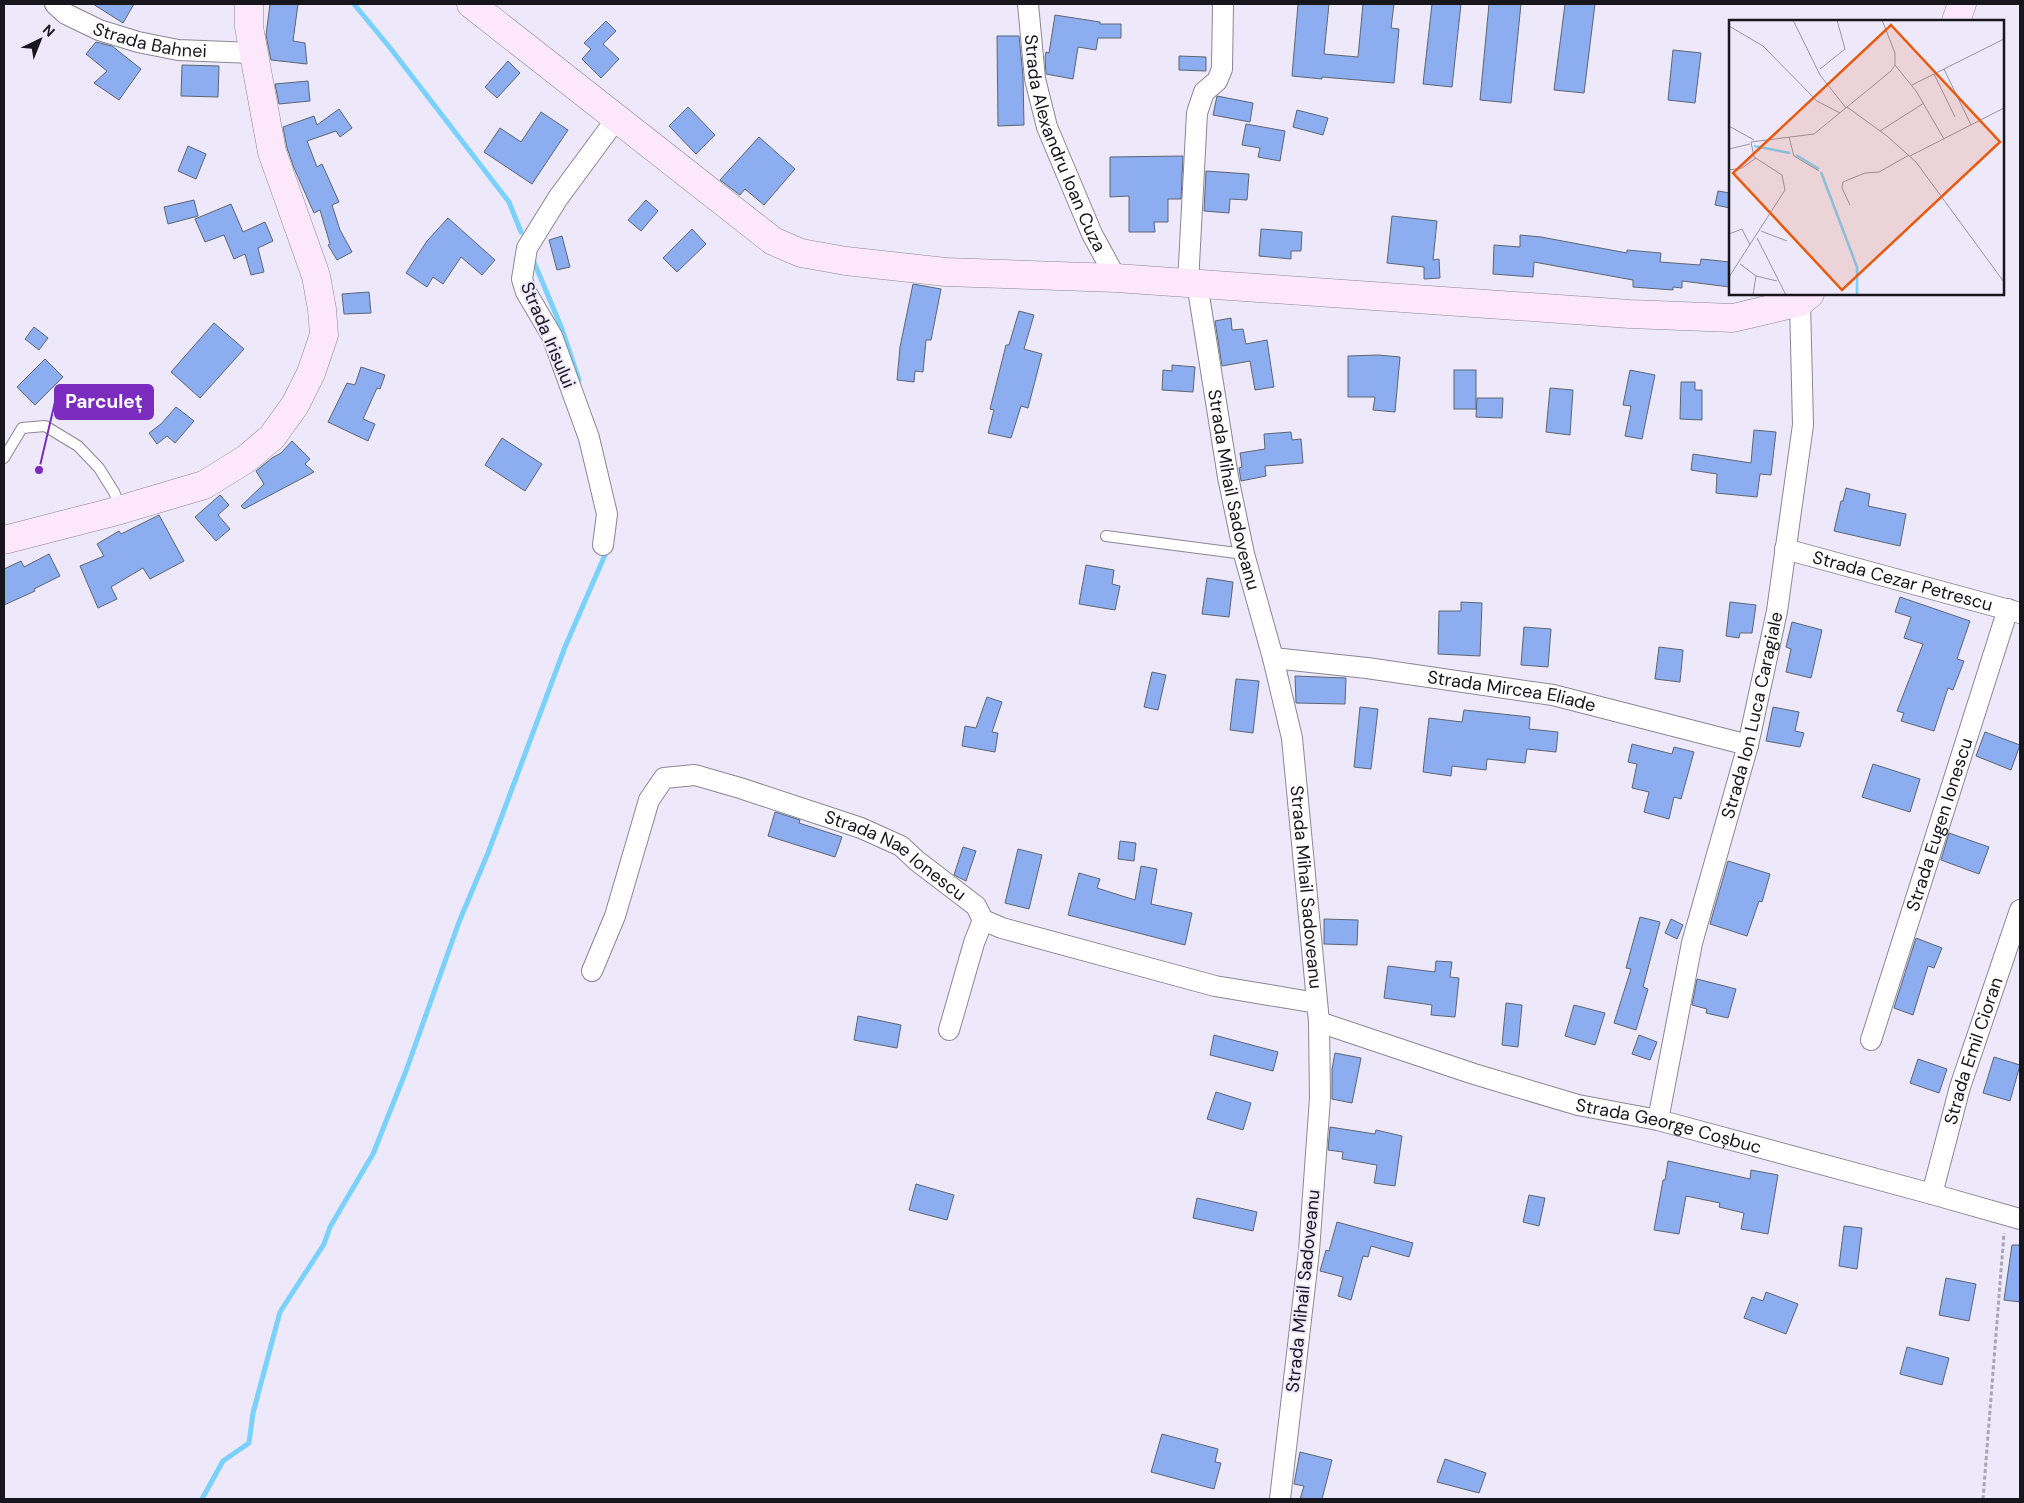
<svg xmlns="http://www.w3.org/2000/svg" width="2024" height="1503" font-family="'DM Sans',sans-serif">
  <rect width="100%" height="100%" fill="#ede9fb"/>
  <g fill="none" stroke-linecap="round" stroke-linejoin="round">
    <g stroke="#7ad1fd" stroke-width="5">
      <path d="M354 4 391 49 509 202 521 232"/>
      <path d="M534 262 562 329 579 380"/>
      <path d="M202 1499 223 1461 249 1443 253 1413 280 1312 324 1244 330 1227 373 1154 406 1071 459 922 488 853 565 647 608 548"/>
    </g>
  </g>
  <g fill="#8cadf0" stroke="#5e6572">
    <path d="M93 4H134L123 23Z"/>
    <path d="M270 4H298L293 41 305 43 307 64 271 60 266 35Z"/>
    <path d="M1298 4H1329L1324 54 1358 57 1363 4H1394L1391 28 1399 29 1394 83 1322 77V79L1292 76Z"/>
    <path d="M1432 4H1461L1452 87 1423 84Z"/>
    <path d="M1489 4H1521L1511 103 1480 100Z"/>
    <path d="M1565 4H1595L1584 93 1554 90Z"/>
    <path d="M1055 15 1100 22V24H1121V38H1098L1096 50 1078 47 1073 79 1046 74 1045 57 1046 52 1049 53Z"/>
    <path d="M606 21 616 31 603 44 619 59 601 78 582 59 591 49 584 43Z"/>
    <path d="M997 36H1019L1023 76 1024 125 998 126Z"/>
    <path d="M96 42 112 46 141 69 119 100 94 83 107 71 86 54Z"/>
    <path d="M1673 50 1701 53 1695 103 1668 100Z"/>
    <path d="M1179 56 1206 57V71L1179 70Z"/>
    <path d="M508 61 520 73 497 98 485 87Z"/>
    <path d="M182 65 219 66 218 97 181 96Z"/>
    <path d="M308 81 310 101 279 104 275 84Z"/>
    <path d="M1217 96 1253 103 1250 122 1213 115Z"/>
    <path d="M688 107 715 135 696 154 669 126Z"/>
    <path d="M339 109 352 128 340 137 336 131 307 141 317 167 322 164 339 202 332 205 340 230 352 252 337 260 328 245 330 244 320 210 314 213 294 168 287 148 283 127 314 116 317 125Z"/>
    <path d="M1297 110 1328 118 1323 135 1293 127Z"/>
    <path d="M541 112 568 130 532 184 484 152 500 128 521 142Z"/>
    <path d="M1246 124 1285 131 1280 161 1258 157 1260 148 1242 145Z"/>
    <path d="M759 137 795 169 764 205 745 189 740 195 720 180Z"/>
    <path d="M188 146 206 154 196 179 178 171Z"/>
    <path d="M1183 156 1181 199H1168V222H1154L1155 232H1129V196L1110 197V157Z"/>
    <path d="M1206 171 1249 174 1247 200 1230 199 1229 213 1204 211Z"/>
    <path d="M1718 191 1730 193V208L1715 205Z"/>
    <path d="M194 200 198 216 168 224 164 207Z"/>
    <path d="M646 200 658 211 641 231 628 220Z"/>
    <path d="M231 204 243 232 265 222 273 241 258 248 264 272 251 275 245 254 234 259 224 235 205 242 195 219Z"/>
    <path d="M1392 216 1437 221 1433 260 1439 259 1440 278 1424 279V267L1387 263Z"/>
    <path d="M448 218 495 260 482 275 461 257 443 284 433 277 427 287 406 273 427 241Z"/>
    <path d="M692 229 706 244 677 272 663 258Z"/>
    <path d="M1261 229 1302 232 1301 251H1291V259L1259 256Z"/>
    <path d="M1520 235 1541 237 1627 253V250L1661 253 1660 262 1700 265 1701 259 1730 262V287L1682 281V288L1673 287V290L1633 287V280L1534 262 1533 277 1493 274 1494 245 1520 247Z"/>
    <path d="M562 236 570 267 557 270 549 240Z"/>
    <path d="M913 284 941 289 931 340H926L923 372 915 371 914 382 897 380 900 347Z"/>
    <path d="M369 292 371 313 344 314 342 294Z"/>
    <path d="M1019 311 1034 315 1024 349 1042 354 1028 408 1021 406 1011 438 988 433 994 410 990 409 1006 345H1009Z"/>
    <path d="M1231 318 1232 330 1243 329 1246 344 1267 340 1274 387 1255 390 1250 361 1222 366 1215 321Z"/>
    <path d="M214 323 244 349 200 398 171 372Z"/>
    <path d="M34 327 48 338 39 350 25 339Z"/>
    <path d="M1378 355 1400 357 1395 412 1373 410 1375 397H1348V356Z"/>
    <path d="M45 359 63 377 35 405 17 387Z"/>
    <path d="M1172 365 1195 367 1193 392 1162 390 1163 370 1172 371Z"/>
    <path d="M361 367 385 375 380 389 377 388 363 419 375 424 368 441 328 422 347 383 355 385Z"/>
    <rect x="1454" y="370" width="22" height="39"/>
    <path d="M1630 370 1655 375 1642 439 1625 436 1631 406 1623 405Z"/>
    <path d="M1681 382H1695V390H1702V420L1680 419Z"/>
    <path d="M1550 388 1573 390 1570 435 1546 432Z"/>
    <path d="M1477 398H1503L1502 418 1476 417Z"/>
    <path d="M176 407 194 421 175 443 167 436 157 444 149 433 161 424Z"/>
    <path d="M1754 430 1776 432 1771 475 1760 474 1757 497 1716 493 1717 474 1691 470 1693 454 1751 463Z"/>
    <path d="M1291 432 1292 440 1301 439 1303 463 1265 466 1266 476 1241 481 1239 468 1242 467 1240 453 1265 449 1264 434Z"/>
    <path d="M502 438 542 464 525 491 485 465Z"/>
    <path d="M292 441 310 459 305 464 314 472 244 509 241 506 264 484 256 471 272 458 281 453Z"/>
    <path d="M1846 488 1870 494 1868 506 1906 514 1900 546 1834 531 1841 501H1843Z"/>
    <path d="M220 495 229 505 218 515 230 529 216 541 195 517Z"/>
    <path d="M159 515 184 561 150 579 143 568 111 587 117 599 98 608 80 566 104 556 97 544 119 531 121 534Z"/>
    <path d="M49 554 60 576 34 589 35 591 4 605V569L21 561 24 567Z"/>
    <path d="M1086 565 1114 570 1112 584 1120 586 1115 610 1079 604Z"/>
    <path d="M1207 578 1233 582 1229 617 1202 614Z"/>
    <path d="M1900 597 1970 621 1957 659 1964 661 1953 690 1948 688 1934 731 1901 721 1904 713 1897 711 1923 644 1904 638 1911 617 1895 612Z"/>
    <path d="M1461 602 1482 603 1480 656 1438 654 1439 611H1461Z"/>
    <path d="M1730 602 1756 605 1752 633H1740L1739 638 1726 636Z"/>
    <path d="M1792 622 1822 630 1811 678 1786 672 1791 649 1786 647Z"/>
    <path d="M1524 627 1551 629 1548 667 1521 665Z"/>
    <path d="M1659 647 1683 650 1680 682 1655 679Z"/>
    <path d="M1152 672 1166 675 1158 710 1144 707Z"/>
    <path d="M1295 676 1346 678 1345 704 1296 703Z"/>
    <path d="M1236 679 1259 681 1253 733 1230 730Z"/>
    <path d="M987 697 1002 702 992 732 998 733 995 752 962 746 965 726 976 728Z"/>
    <path d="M1360 707 1378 709 1371 769 1354 767Z"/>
    <path d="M1773 707 1799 712 1795 731 1804 733 1800 747 1766 741Z"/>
    <path d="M1464 710 1530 717 1529 729 1558 732 1556 752 1527 749 1525 763 1487 759 1486 770 1452 766 1451 776 1423 772 1429 718 1462 722Z"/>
    <path d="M1985 732 2020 745 2011 770 1976 756Z"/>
    <path d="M1632 744 1672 754 1674 747 1694 752 1681 799 1674 797 1669 819 1644 812 1649 792 1632 788 1637 764 1628 762Z"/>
    <path d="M1873 764 1920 779 1910 812 1862 797Z"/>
    <path d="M775 812 800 820 799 823 842 837 835 857 768 836Z"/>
    <path d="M1949 833 1989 847 1979 874 1941 860Z"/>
    <path d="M1120 841 1136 843 1134 861 1118 859Z"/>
    <path d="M963 847 976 851 966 881 954 875Z"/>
    <path d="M1018 849 1042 855 1029 909 1005 903Z"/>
    <path d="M1728 861 1770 874 1762 902 1759 901 1747 936 1710 924Z"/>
    <path d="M1141 866 1157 869 1151 904 1192 913 1185 945 1068 915 1079 873 1100 879 1097 888 1135 900Z"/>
    <path d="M1640 917 1660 922 1643 987 1648 989 1636 1030 1614 1023 1631 969 1626 968Z"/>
    <path d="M1324 919 1358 920 1357 945 1324 944Z"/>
    <path d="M1671 919 1683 925 1677 939 1665 933Z"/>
    <path d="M1916 938 1942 948 1934 968 1928 966 1913 1015 1894 1008Z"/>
    <path d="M1436 961 1452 962 1450 977 1459 978 1455 1017 1431 1015 1432 1005 1384 998 1388 966 1435 972Z"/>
    <path d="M1697 979 1736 989 1728 1018 1706 1013 1707 1009 1692 1005Z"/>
    <path d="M1506 1003 1522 1005 1518 1047 1502 1045Z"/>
    <path d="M1574 1005 1605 1013 1595 1045 1565 1036Z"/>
    <path d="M858 1016 901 1025 897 1048 854 1040Z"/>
    <path d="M1214 1035 1278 1052 1273 1071 1210 1055Z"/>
    <path d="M1639 1035 1657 1042 1650 1060 1632 1054Z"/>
    <path d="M1335 1053 1361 1058 1352 1103 1332 1099V1069Z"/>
    <path d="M1994 1057 2020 1065 2010 1101 1983 1093Z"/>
    <path d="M1918 1059 1947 1069 1939 1093 1910 1083Z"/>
    <path d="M1216 1092 1251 1103 1243 1130 1207 1119Z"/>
    <path d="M1330 1127 1375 1134 1376 1130 1402 1136 1395 1186 1374 1183 1377 1165 1342 1159 1343 1152 1328 1150Z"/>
    <path d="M1668 1161 1750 1179 1751 1170 1778 1175 1768 1234 1741 1229 1744 1213 1719 1207 1720 1203 1686 1196 1679 1234 1654 1230 1663 1180H1665Z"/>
    <path d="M916 1184 954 1195 947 1220 909 1210Z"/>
    <path d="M1529 1195 1545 1198 1539 1226 1523 1222Z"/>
    <path d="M1197 1198 1257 1212 1253 1231 1193 1218Z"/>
    <path d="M1337 1222 1413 1243 1409 1257 1371 1246 1368 1257 1363 1256 1351 1300 1338 1296 1343 1277 1320 1271 1326 1250 1329 1251Z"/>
    <path d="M1844 1226 1862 1228 1857 1269 1839 1266Z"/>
    <path d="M2012 1245H2020V1302L2004 1300Z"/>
    <path d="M1946 1278 1976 1284 1969 1321 1939 1315Z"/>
    <path d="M1766 1292 1798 1304 1786 1334 1744 1318 1752 1297 1763 1301Z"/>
    <path d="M1907 1347 1949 1358 1942 1385 1900 1374Z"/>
    <path d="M1162 1434 1218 1449 1215 1462 1221 1463 1214 1489 1151 1472Z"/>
    <path d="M1300 1452 1332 1460 1322 1499H1300L1304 1486 1294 1484Z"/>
    <path d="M1445 1459 1486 1473 1479 1493 1437 1482Z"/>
  </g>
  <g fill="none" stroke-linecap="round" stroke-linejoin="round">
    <defs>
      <g id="service">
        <path d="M4 458 22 428 45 426 78 446 99 468 114 492 121 509"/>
        <path d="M1106 536 1244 554"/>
      </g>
      <g id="minor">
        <path id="s1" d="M55 4 66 14 99 30 138 42 178 50 253 53"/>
        <path id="s2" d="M1028 4 1035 79 1047 127 1092 234 1116 278"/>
        <path d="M1188 283 1197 113 1204 92 1217 81 1222 69 1223 4"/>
        <path id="s3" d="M1197 283 1228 477 1244 554 1273 658 1292 738 1319 1022 1320 1098 1309 1251 1280 1499"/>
        <path d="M603 545 607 514 589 438 552 336 526 292 522 279 527 248 558 198 617 118"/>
        <path id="s4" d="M1785 549 2020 613"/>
        <path id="s5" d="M1273 658 1367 668 1553 695 1748 745"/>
        <path id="s6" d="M592 971 615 916 649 800 664 778 695 775 740 788 861 828 901 846 917 861 976 906 983 920 1002 928 1215 986 1317 1003"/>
        <path id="s7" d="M1319 1022 1474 1074 1578 1105 1658 1120 1932 1194 2020 1219"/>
        <path d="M949 1030 974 943 983 920"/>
        <path id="s8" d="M1871 1040 2008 609"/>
        <path id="s9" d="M1658 1120 1692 943 1748 745 1777 611 1803 425 1800 302"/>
        <path id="s10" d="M1932 1194 1960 1087 2020 910"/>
      </g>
      <g id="secondary">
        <path d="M471 4 773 241 801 253 846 261 946 272 1116 278 1630 314 1733 318 1800 302 1810 294"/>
        <path d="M1956 21 1962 4"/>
        <path d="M4 540 113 512 204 485 246 459 272 437 295 405 311 373 324 335 322 309 316 276 272 152 249 27V4"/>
      </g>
    </defs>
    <use href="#service" stroke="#898695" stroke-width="12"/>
    <use href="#minor" stroke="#898695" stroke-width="22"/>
    <use href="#secondary" stroke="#898695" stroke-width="29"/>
    <path stroke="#a9a6b4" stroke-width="3" stroke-dasharray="4 2.5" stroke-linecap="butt" d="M1983 1499 2004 1233"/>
    <use href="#service" stroke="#fff" stroke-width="10"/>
    <use href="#minor" stroke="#fff" stroke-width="20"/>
    <use href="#secondary" stroke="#fde8fb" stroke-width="28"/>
  </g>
  <g text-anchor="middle" stroke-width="4" stroke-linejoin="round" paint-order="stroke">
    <g font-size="18" fill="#17161c" stroke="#ede9fb">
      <text dy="6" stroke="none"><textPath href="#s1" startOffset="104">Strada Bahnei</textPath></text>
      <text dy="6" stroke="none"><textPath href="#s2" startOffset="145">Strada Alexandru Ioan Cuza</textPath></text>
      <text transform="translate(548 335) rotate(67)" y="6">Strada Irisului</text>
      <text dy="6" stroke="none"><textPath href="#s3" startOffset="210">Strada Mihail Sadoveanu</textPath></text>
      <text dy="6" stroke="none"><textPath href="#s4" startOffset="122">Strada Cezar Petrescu</textPath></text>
      <text dy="6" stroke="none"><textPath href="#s5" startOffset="241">Strada Mircea Eliade</textPath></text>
      <text dy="6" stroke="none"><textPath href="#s9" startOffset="416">Strada Ion Luca Caragiale</textPath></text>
      <text dy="6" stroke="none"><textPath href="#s8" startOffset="226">Strada Eugen Ionescu</textPath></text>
      <text dy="6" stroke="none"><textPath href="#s6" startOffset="456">Strada Nae Ionescu</textPath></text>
      <text dy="6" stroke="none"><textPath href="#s3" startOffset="615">Strada Mihail Sadoveanu</textPath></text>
      <text dy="6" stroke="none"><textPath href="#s10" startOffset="149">Strada Emil Cioran</textPath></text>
      <text dy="6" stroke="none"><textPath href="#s7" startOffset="365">Strada George Coșbuc</textPath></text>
      <text transform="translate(1303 1291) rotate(-84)" y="6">Strada Mihail Sadoveanu</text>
    </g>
  </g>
  <g transform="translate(1729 20)">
    <rect width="275" height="275" fill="#ede9fb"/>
    <path fill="none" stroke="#7ad1fd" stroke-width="2.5" d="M25 126 61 133M67 135 90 149M92 152 128 247V275"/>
    <path fill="none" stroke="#9795a2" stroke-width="1" d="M64 0 91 55 117 88M0 6 34 26 88 81 111 93M166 45 187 71 215 119M91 49 116 29 108 0M215 49 242 105M205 54 226 97M183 65 275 19M118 87 158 116 187 142 275 262M0 106 25 120M151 111 195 83M60 117 65 136 90 151M0 129 21 124M181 136 275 88M0 150 13 148 27 138M121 185 113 168 114 162 136 153 150 152 180 135M32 211 58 221M0 214 13 209 21 225M28 218 57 275M11 244 27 256 48 261M0 257 56 170 53 155 25 137 22 122 85 114 162 51 166 45V33L153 0M24 275 27 256"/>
    <path fill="#e8590c" fill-opacity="0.15" stroke="#e8590c" stroke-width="2.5" d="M162 5 271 122 113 270 4 153Z"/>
    <rect width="275" height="275" fill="none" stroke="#17161c" stroke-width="2.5"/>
  </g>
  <path fill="none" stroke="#7b2cbf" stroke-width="2" d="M39 470L55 402"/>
  <circle fill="#7b2cbf" stroke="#ede9fb" stroke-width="2" cx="39" cy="470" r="5"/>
  <rect fill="#7b2cbf" stroke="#7b2cbf" stroke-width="2" x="55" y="385" width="98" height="34" rx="5"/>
  <g font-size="19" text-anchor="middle" font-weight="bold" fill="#fff">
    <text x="104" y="408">Parculeț</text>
  </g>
  <rect width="2024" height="1503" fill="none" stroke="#17161c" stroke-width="10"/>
  <g transform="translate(40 40) rotate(43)" stroke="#ede9fb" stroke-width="4" paint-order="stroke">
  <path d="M0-4L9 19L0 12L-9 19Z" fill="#17161c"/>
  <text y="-8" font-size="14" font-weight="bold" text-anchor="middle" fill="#17161c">N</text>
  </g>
</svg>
